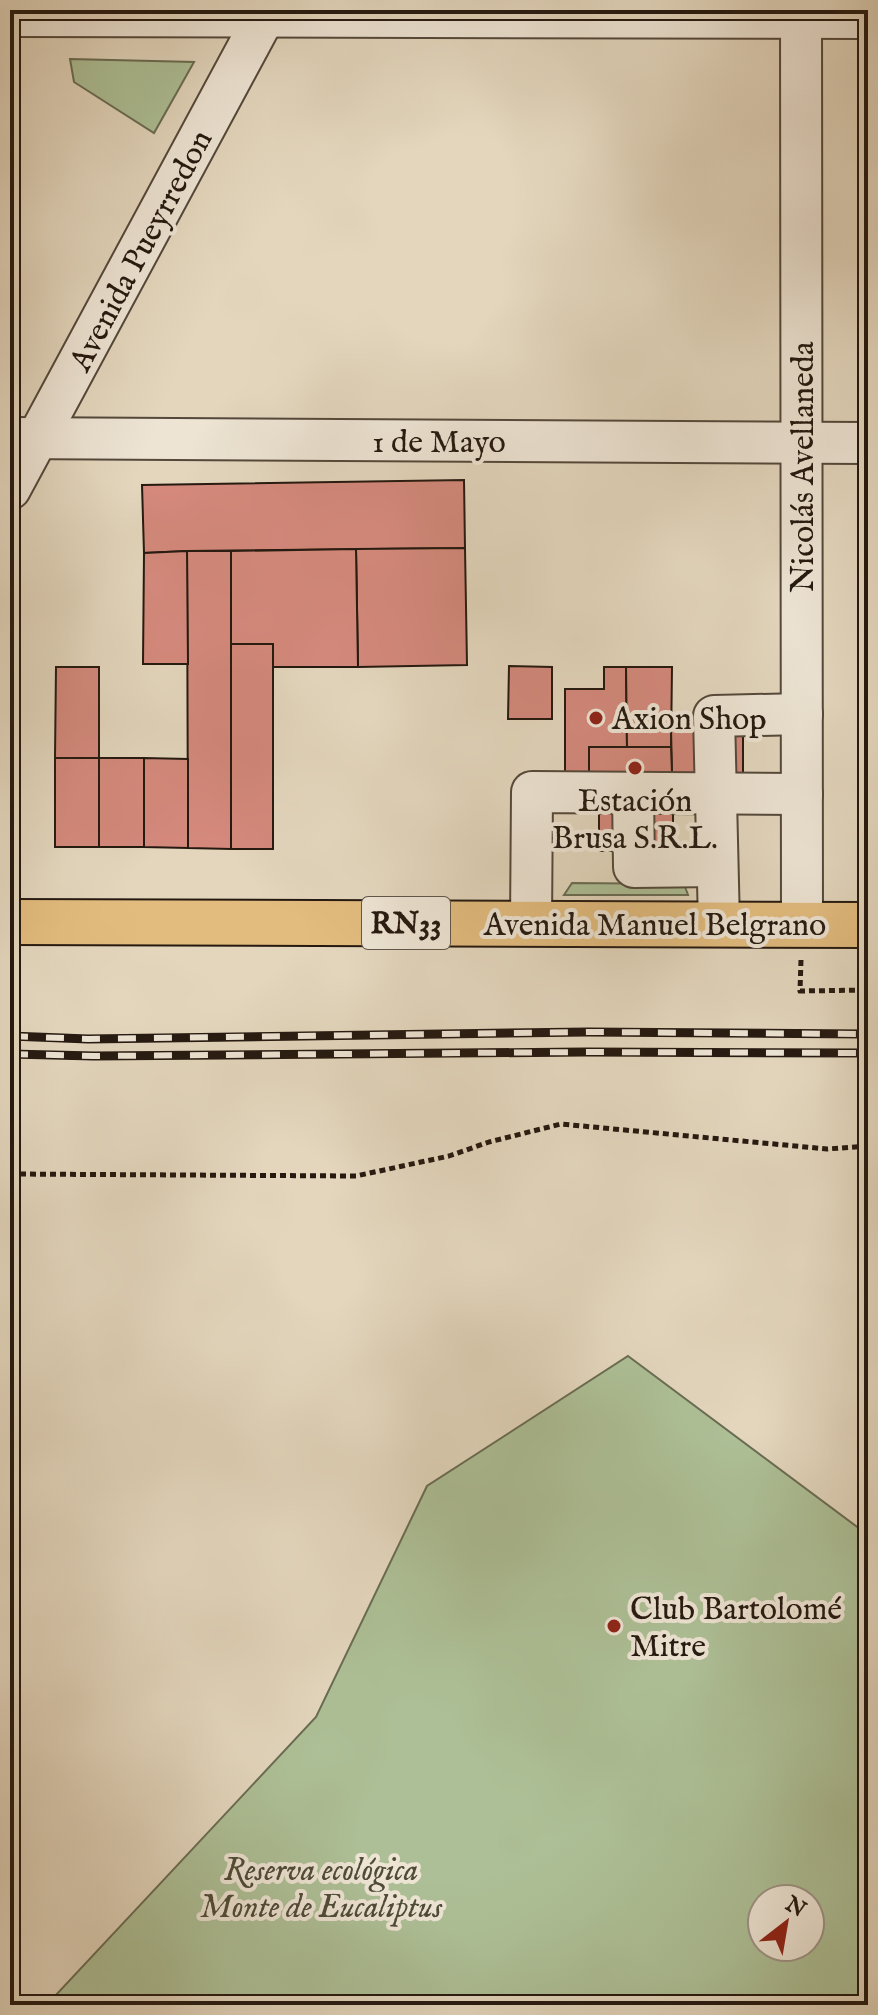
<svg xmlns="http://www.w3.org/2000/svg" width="878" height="2015" font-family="'IM FELL English',serif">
  <rect width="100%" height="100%" fill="#e3d6bd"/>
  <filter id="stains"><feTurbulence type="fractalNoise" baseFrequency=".0025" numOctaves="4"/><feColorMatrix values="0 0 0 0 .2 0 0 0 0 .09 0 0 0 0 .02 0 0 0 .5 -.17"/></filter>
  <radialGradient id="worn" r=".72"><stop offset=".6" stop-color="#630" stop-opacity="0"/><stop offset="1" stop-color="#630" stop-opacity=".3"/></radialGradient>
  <g fill="#adbf96" stroke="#696c53" stroke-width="2" fill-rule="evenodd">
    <path d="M70 59 194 62 154 133 74 82Z"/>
    <path d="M572 883 684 884 688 895H564Z"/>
    <path d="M628 1356 868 1535V2005H50L54 1997 316 1717 427 1486ZM810 1899V1947H762V1899Z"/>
  </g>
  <g fill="#d4897c" stroke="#251910" stroke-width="2">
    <path d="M464 480 465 548 187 551 144 553 142 485Z"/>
    <path d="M465 548 467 665 358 667 356 549Z"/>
    <path d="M356 549 358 667H273V644H231V551Z"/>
    <path d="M187 551H231V849L188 848Z"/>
    <path d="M187 551 188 664H143L144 553Z"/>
    <rect x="231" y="644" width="42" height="205"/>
    <path d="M509 666 552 667V719H508Z"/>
    <path d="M56 667H99V758H55Z"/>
    <path d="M604 667H626L627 747H589V773L565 772V689H604Z"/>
    <path d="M626 667H672L671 747H627Z"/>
    <path d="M671 729H743V773H672Z"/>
    <path d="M589 747H671L672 773H589Z"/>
    <rect x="55" y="758" width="44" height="89"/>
    <rect x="99" y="758" width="45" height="89"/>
    <path d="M144 758 188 759V848L144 847Z"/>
    <rect x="599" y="803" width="74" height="48"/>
  </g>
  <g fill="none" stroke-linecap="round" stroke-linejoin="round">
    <defs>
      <g id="minor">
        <path d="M801 10 802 924"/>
        <path d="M10 16 868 18"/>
        <path d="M10 438 868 443"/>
        <path d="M10 489 268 10"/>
        <path d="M633 793 634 867 717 866"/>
        <path d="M531 923 532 792 802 794"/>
        <path d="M719 924 714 716 802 714"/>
      </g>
      <path id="major" d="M10 922 868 925"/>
    </defs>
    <use href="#minor" stroke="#54483b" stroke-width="44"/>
    <use href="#major" stroke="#251910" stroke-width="48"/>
    <g stroke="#251910" stroke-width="5" stroke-dasharray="6 4" stroke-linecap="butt">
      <path d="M801 960 800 991 868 990"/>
      <path d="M10 1174 356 1176 449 1156 489 1142 561 1124 827 1149 868 1146"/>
    </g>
    <use href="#minor" stroke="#ede4d4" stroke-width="40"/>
    <use href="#major" stroke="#e2bb7e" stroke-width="44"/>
    <defs>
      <g id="rail">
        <path d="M10 1036 88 1039 588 1032 868 1034"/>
        <path d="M10 1054 94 1056 585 1052 868 1053"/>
      </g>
    </defs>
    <use href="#rail" stroke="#251910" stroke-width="9"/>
    <use href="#rail" stroke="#ede4d4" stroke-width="6" stroke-dasharray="18" stroke-linecap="butt"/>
  </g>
  <g fill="#8f2418" stroke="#ede4d4" stroke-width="3">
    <circle cx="596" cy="718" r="8"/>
    <circle cx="635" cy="768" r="8"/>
    <circle cx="614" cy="1626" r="8"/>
  </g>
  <g text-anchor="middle" stroke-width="8" stroke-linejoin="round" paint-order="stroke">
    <rect fill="#ede4d4" stroke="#61564b" stroke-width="2" x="362" y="897" width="88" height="52" rx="6"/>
    <g font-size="30" font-weight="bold" fill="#251910">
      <text x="406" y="933">RN33</text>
    </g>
    <g font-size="32" fill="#251910" stroke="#ede4d4">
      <text transform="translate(140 250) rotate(-62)" y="11">Avenida Pueyrredon</text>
      <text x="439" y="452">1 de Mayo</text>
      <text transform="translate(802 467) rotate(-90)" y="11">Nicolás Avellaneda</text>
      <text x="655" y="935">Avenida Manuel Belgrano</text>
    </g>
    <g font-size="32" fill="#251910" stroke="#ede4d4" text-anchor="start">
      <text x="612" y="729">Axion Shop</text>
      <text x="635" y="811" text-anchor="middle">Estación<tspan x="635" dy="37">Brusa S.R.L.</tspan></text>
      <text x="630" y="1619">Club Bartolomé<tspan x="630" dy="37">Mitre</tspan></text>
    </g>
    <g font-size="32" font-style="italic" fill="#4e4b38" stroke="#ede4d4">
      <text x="321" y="1880">Reserva ecológica<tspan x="321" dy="37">Monte de Eucaliptus</tspan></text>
    </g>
  </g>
  <rect width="878" height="2015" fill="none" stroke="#e3d6bd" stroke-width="40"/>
  <rect x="12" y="12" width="854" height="1991" fill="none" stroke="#251910" stroke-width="4"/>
  <rect x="20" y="20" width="838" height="1975" fill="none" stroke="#251910" stroke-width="2"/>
  <g transform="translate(786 1923) rotate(31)"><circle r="38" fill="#ede4d4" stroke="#9d9386" stroke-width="2"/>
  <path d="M0-6L14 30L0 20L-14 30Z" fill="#8f2418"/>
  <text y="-12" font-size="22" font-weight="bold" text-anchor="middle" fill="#251910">N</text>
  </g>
  <rect width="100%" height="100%" filter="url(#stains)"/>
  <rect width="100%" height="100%" fill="url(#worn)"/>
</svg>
